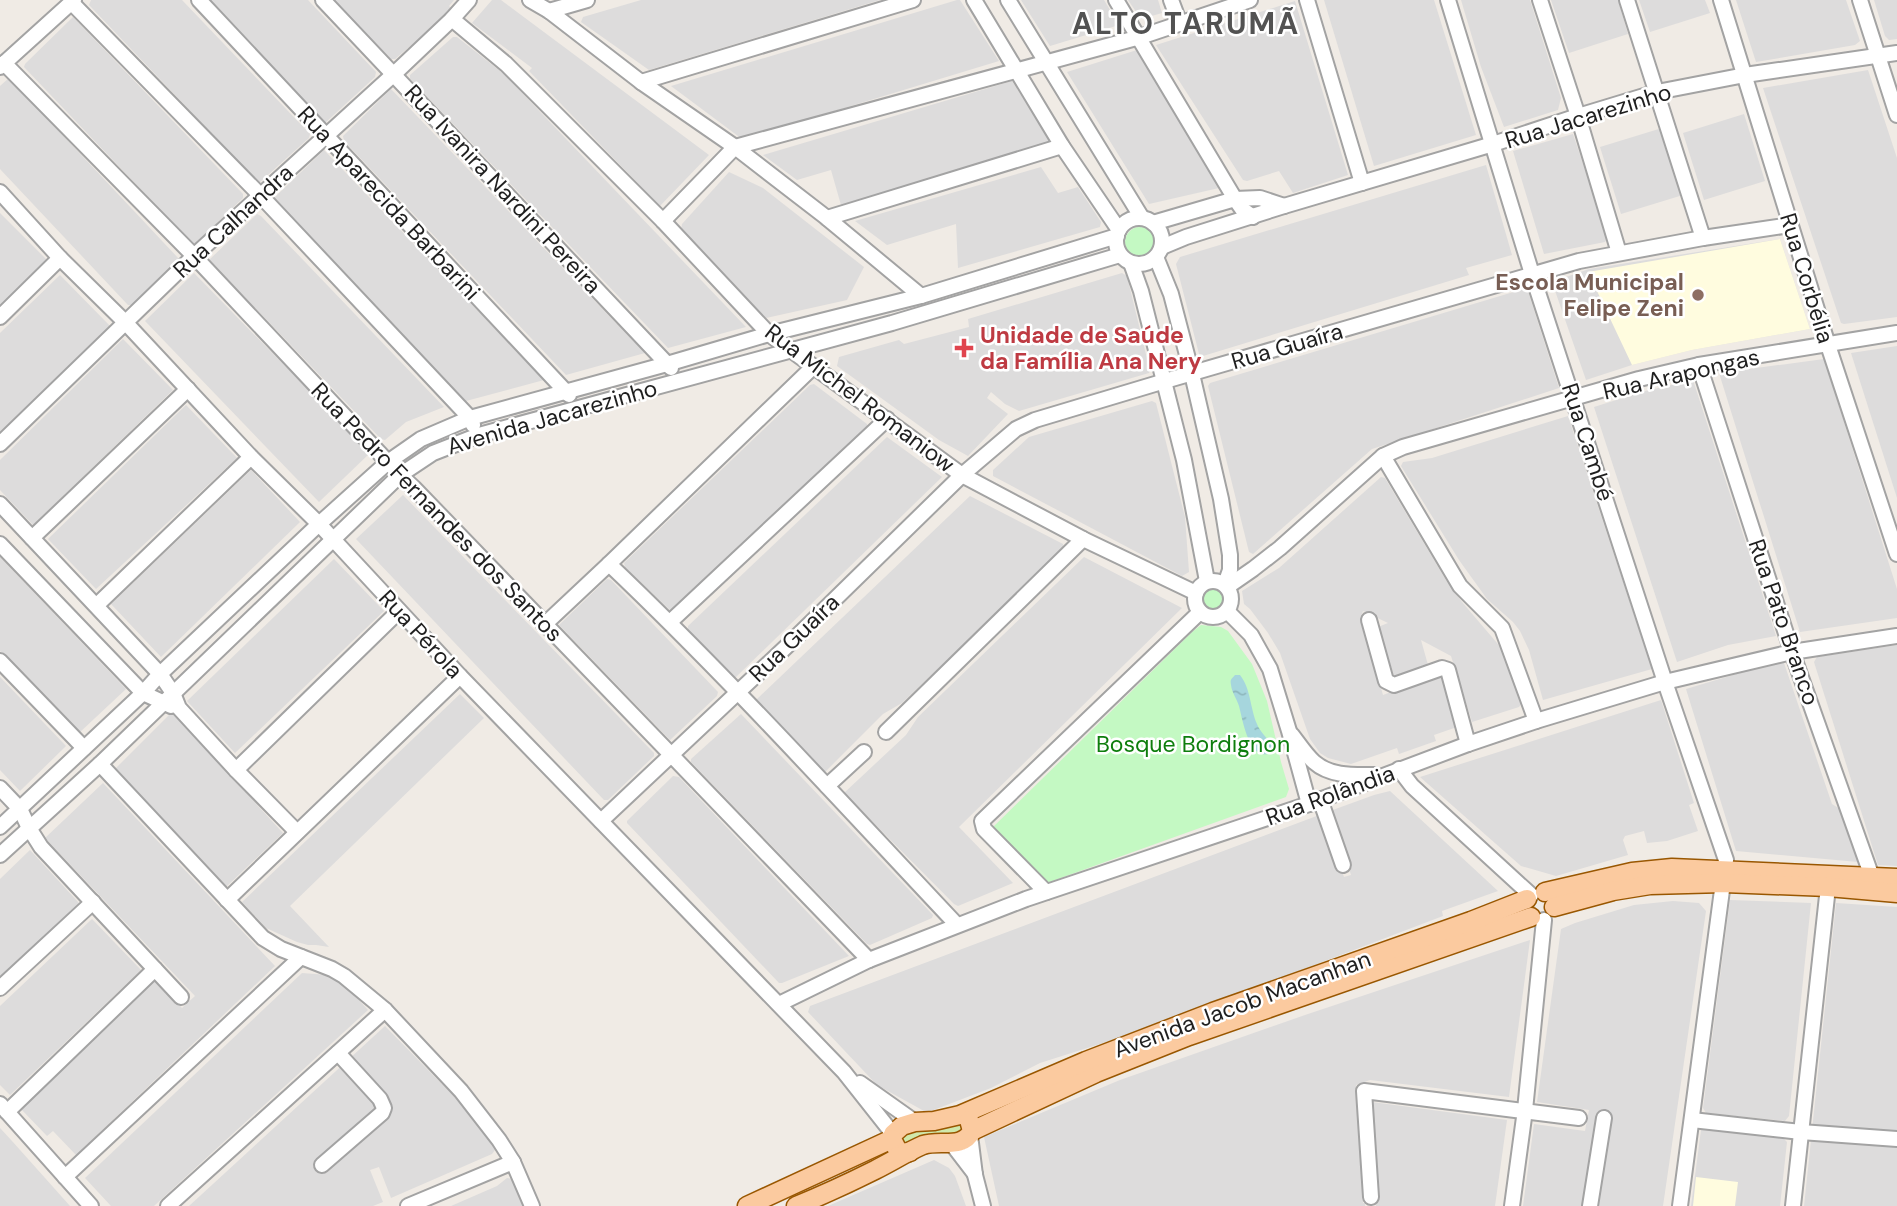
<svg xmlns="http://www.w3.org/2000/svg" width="1897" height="1206" font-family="'DM Sans',sans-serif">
  <defs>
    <pattern id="water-ripples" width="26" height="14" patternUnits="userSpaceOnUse" patternTransform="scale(1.75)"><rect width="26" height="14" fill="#a6d6dd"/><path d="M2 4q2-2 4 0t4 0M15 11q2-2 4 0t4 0" fill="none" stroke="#8eb7bd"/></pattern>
  </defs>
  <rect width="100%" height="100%" fill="#f0ebe5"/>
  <g fill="#dddcdc">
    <path d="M91 0H182L310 134 309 138 259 183 89 5Z"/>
    <path d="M209 0H308L376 72 375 77 325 123Z"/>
    <path d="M334 0H454L449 6 453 10 395 59H391Z"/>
    <path d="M492 0H501L709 155 660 206 529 71 532 68 472 23Z"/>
    <path d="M641 0H880L649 70 581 22 583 17Z"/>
    <path d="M957 0H960L999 61 742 139 671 86Z"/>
    <path d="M1021 0H1104L1119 25 1050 46Z"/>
    <path d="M1128 0H1158L1162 13 1141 19Z"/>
    <path d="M1324 0H1434L1476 135 1374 166Z"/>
    <path d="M1461 0H1530L1561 98 1558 110 1504 127 1481 67Z"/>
    <path d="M1551 0H1618L1628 34 1569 53Z"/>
    <path d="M1639 0H1705L1710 13 1650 32Z"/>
    <path d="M1736 0H1846L1860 41 1855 45 1756 62Z"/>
    <path d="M1874 0H1897V39L1889 40 1885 36Z"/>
    <path d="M1295 1 1348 175 1293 193 1279 171 1247 181 1243 180 1156 45Z"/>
    <path d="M73 17 243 194V198L196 243H192L24 67 25 64Z"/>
    <path d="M453 37H457L504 74 746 327 668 348 410 79V75Z"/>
    <path d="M1137 50 1201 151 1198 154 1219 188 1149 204 1067 72Z"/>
    <path d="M1868 70 1897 158V317L1844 324 1841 323 1763 88Z"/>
    <path d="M9 78 179 259 132 305H128L0 169V86Z"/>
    <path d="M1012 81 1050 140 1049 144 841 205 831 170 797 180 763 155Z"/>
    <path d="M391 89 587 293 645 353 566 375 344 141 343 136Z"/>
    <path d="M1744 114 1765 181 1704 200 1683 133Z"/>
    <path d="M1662 128 1683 195 1621 214 1600 147Z"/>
    <path d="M1573 134 1608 238 1605 242 1544 254 1513 151Z"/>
    <path d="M324 150 544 380 466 401 275 201V197Z"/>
    <path d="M1486 165 1512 255 1466 268 1469 275 1203 356 1199 354 1176 264 1180 257Z"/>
    <path d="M1041 167 1058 193 1078 187 1101 222 1100 227 958 268 956 224 887 245 855 221Z"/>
    <path d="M729 172 763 188 864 267 847 300 766 318 681 230 682 224Z"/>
    <path d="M0 213 47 260 0 306Z"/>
    <path d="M257 214 261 216 444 407 406 422 385 440 381 439 209 260Z"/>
    <path d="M1780 239 1810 329 1692 350 1632 365 1586 380 1552 282 1589 269Z"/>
    <path d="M194 273 370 453 319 502 145 321Z"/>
    <path d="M1122 273 1127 276 1150 371 1149 373 1019 411 1005 404 991 392 987 398 1008 414 968 456 939 440 837 366 839 357 899 340 904 344 969 327 968 319Z"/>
    <path d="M60 275 111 327 0 432V333Z"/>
    <path d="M1527 288 1559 388 1372 449 1253 554 1249 552 1208 386 1210 383Z"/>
    <path d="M123 339 173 390 33 525 0 490V460Z"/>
    <path d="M1897 346V498L1851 353Z"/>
    <path d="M1824 359 1897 589V618L1800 632 1719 373Z"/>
    <path d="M1693 380 1776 636 1728 645 1677 662 1594 407 1645 391Z"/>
    <path d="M814 384 867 424V427L673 613 625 567 624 563 810 385Z"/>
    <path d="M1152 401 1156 403 1185 517 1189 572 1182 576 993 476V470L1029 437Z"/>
    <path d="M186 405 237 458 96 589 48 539Z"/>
    <path d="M1568 416 1652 669 1543 700 1529 650 1520 631 1513 622 1487 599 1459 560 1401 466 1403 462 1432 458Z"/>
    <path d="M887 437 942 477 735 678 688 631V626Z"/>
    <path d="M251 470 300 522 161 657 111 604Z"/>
    <path d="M1381 477 1385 478 1446 580 1462 602 1509 657 1522 703 1519 707 1472 722 1451 656 1421 640 1428 665 1394 676 1378 627 1388 623 1363 611 1361 617 1383 695 1442 673 1457 727 1434 735 1436 741 1399 754 1397 748 1351 764 1328 758 1320 753 1310 739 1280 653 1268 633 1250 609 1244 604 1242 591 1279 568Z"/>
    <path d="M403 495 654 753V756L608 800H604L356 539Z"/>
    <path d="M970 496 1063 544 1064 549 902 703 883 714 824 773 757 703V699Z"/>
    <path d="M0 557 126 689 79 733 0 651Z"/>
    <path d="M1084 557 1182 608 959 827 1013 883 958 906 954 904 844 793 906 735 918 717Z"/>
    <path d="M334 559 384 611 235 753 187 701Z"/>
    <path d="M607 579 611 580 718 692 717 696 670 740 559 625Z"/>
    <path d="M1897 645V866L1878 865 1814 662 1817 657Z"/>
    <path d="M1783 660 1832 804 1843 811 1858 862 1736 851 1686 689Z"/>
    <path d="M0 677 66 746 20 791 0 770Z"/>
    <path d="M460 694 484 718 290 906 329 947 316 945H308L297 942 266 928 242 902Z"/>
    <path d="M1661 700 1694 803 1689 805 1698 831 1667 841 1647 843 1644 831 1625 836 1623 840 1628 855 1556 876 1521 866 1420 777Z"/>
    <path d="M172 712 283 833 226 887 115 769Z"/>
    <path d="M741 714 933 915 932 918 870 945 867 944 691 762V759Z"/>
    <path d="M673 776 679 777 849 956 782 983H779L627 823V821Z"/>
    <path d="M103 783 275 966 76 1155 53 1131 47 1136 20 1108 156 980 182 1008 195 996 45 838Z"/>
    <path d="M1390 791 1498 891 1442 911 1443 916 1147 1029 1040 1063 991 1088 931 1111H924L877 1085 808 1012 810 1006 1322 814 1344 877 1351 875 1330 811 1374 795Z"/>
    <path d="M30 850 79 903 0 978V879Z"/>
    <path d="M1730 900 1811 903 1789 1116 1785 1121 1706 1113 1703 1108Z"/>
    <path d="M1673 901 1699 903 1706 911 1663 1206H1523L1534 1124 1585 1131 1589 1110 1537 1102 1561 929 1575 923 1634 905Z"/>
    <path d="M1836 903 1897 907V1206H1804Z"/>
    <path d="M92 919 141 970 10 1095 0 1085V1006Z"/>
    <path d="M1530 940 1509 1097 1370 1080 1356 1085 1363 1203H1365V1206H999L984 1137 1120 1080 1305 1015Z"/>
    <path d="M302 973 328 975 345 985 368 1010 154 1206H111L85 1178Z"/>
    <path d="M385 1026 478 1121 495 1150 492 1154 391 1198 379 1167 370 1170 383 1202 373 1206H189Z"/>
    <path d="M1372 1102 1507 1120 1495 1206H1376Z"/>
    <path d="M1705 1127 1783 1138 1787 1142 1780 1206H1691L1701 1130Z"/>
    <path d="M0 1128 12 1141 70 1206H0Z"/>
    <path d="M934 1160 949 1168 955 1176 966 1206H828Z"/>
    <path d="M507 1178 513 1179 524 1206H451L497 1186Z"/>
  </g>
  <g fill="#fffcdf">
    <path d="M1780 239 1810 329 1692 350 1632 365 1588 272Z"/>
    <path d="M1696 1177 1738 1182 1735 1206H1693Z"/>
  </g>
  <path fill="#d0e9ac" d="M959 1123 963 1129 962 1134 907 1144 901 1139 902 1131C914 1126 918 1132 930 1131 940 1129 949 1126 959 1123Z"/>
  <g fill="#c4f9c3">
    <circle cx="1140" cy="242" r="15"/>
    <circle cx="1214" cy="599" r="13"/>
    <path d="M1201 625 1221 627 1228 631 1252 664 1267 701 1281 762 1289 789 1286 797 1044 884 992 828 1192 632Z"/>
  </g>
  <path fill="url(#water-ripples)" d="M1235 675H1240C1251 689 1250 708 1257 724 1260 732 1268 739 1274 747V751C1250 767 1243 721 1239 706 1237 699 1232 693 1231 685 1230 679 1231 680 1235 675Z"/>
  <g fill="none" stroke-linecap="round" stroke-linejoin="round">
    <defs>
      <g id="minor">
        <path d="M199 0 569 395"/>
        <path d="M323 0 671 368"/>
        <path d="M530 0 549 11 641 82 735 147 827 218 921 296"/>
        <path d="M974 0 1062 146 1119 230"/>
        <path d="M1008 0 1142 218"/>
        <path d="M1116 0 1235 199 1242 209 1253 217"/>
        <path d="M1171 0 1180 24"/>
        <path d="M1307 0 1362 183"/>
        <path d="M1448 0 1532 274 1665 682 1726 860 1680 1206"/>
        <path d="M1540 0 1578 116 1619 253"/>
        <path d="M1627 0 1703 238"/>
        <path d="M1721 0 1828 345 1897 554"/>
        <path d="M1860 0 1897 115"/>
        <path d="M71 2 261 196 470 418 473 425"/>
        <path d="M549 11 587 0"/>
        <path d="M452 19 506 64 663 221 769 334 962 475 1083 539 1196 593"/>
        <path d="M4 63 194 256 400 475 414 488 869 960"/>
        <path d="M0 67 74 0"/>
        <path d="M641 82 913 0"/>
        <path d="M0 192 60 258 125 322 251 457 319 524 460 676 844 1072 893 1134"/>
        <circle cx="1139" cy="241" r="23"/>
        <path d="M827 218 1062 146"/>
        <path d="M663 221 735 147 1140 37 1250 0"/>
        <path d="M1153 223 1235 199 1260 198 1284 206"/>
        <path d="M1162 247 1186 237 1284 206 1493 144 1578 116 1657 92 1745 75 1897 53"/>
        <path d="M1156 257 1171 294 1192 374 1221 499 1230 555V570L1225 584"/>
        <path d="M1131 263 1141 291 1184 460 1207 581"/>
        <path d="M0 317 60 258"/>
        <path d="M1699 365 1792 652 1872 877"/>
        <path d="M0 444 194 256 394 74 452 19 469 0"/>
        <path d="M1383 456 1460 586 1502 628 1536 721"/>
        <path d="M0 504 160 674 173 693 179 708 236 770 297 832"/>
        <path d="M32 538 188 389"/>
        <path d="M0 544 143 693 171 706"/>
        <path d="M609 564C730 679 842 803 957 925"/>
        <circle cx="1213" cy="599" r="18"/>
        <path d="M1227 587 1253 569 1280 548 1383 456 1403 447 1639 379 1699 365 1897 333"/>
        <path d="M97 605 251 457"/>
        <path d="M1227 611 1251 635 1270 669 1289 731 1309 804"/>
        <path d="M1369 620 1386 681 1394 685 1442 668 1448 670 1468 744"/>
        <path d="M670 622 887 419"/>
        <path d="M544 625 609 564 813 367"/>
        <path d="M0 661 84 748"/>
        <path d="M886 732 1083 539"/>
        <path d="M1292 735C1299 744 1306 755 1314 762 1331 777 1355 775 1375 775"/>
        <path d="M100 764 263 938 281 949 332 969 344 976 385 1010 461 1091 499 1140 513 1162 532 1206"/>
        <path d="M1399 769 1412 786 1531 895"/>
        <path d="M236 770 399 611"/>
        <path d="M827 786 864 752"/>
        <path d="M0 788 20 809 29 828 41 847 181 997"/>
        <path d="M1320 799 1343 865"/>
        <path d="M601 821 787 646 962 475 1016 429 1035 420 1165 381 1579 261 1703 238 1790 225"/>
        <path d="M0 827 143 693 160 674 319 524 388 462 421 439 470 418 667 364 769 334 921 296 1117 236"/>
        <path d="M0 855 100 764 400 475 433 453 479 435 892 323 1120 255"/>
        <path d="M1046 892 984 829 982 821 1200 612"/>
        <path d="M227 900 460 676"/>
        <path d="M0 988 93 902"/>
        <path d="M779 1004 869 960 1026 899 1309 804 1468 744 1536 721 1665 682 1792 652 1897 636"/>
        <path d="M860 1083 915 1122"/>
        <path d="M0 1104 91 1206"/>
        <path d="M7 1112 155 969"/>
        <path d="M1692 1120 1801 1132 1897 1139"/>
        <path d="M970 1135 975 1175 983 1206"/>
        <path d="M952 1144 975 1174"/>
        <path d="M322 1165 382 1113 384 1108 380 1099 338 1053"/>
        <path d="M65 1177 301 957"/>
        <path d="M1371 1197 1364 1091 1579 1118"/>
        <path d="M168 1206 385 1010"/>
        <path d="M408 1206 513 1162"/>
        <path d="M1512 1206 1525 1110 1544 920"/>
        <path d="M1590 1206 1604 1118"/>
        <path d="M1793 1206 1828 887"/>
      </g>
      <g id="major">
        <path d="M1545 892 1632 872 1672 868 1897 878"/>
        <path d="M1554 907 1613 891 1650 885 1724 883 1828 887 1897 893"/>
        <path d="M972 1131 1096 1073 1189 1036 1531 917"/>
        <path d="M910 1152 902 1153 897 1149 892 1139 893 1134 902 1126 915 1122 934 1121 960 1115 1086 1061 1213 1012 1471 921 1527 899"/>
        <path d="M747 1206 892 1139"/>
        <path d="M796 1206C823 1195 849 1183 875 1170 891 1162 907 1152 923 1145 940 1139 962 1150 972 1131L969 1120"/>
      </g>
    </defs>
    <use href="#minor" stroke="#a3a3a3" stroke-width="18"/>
    <use href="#major" stroke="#995701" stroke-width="21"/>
    <use href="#minor" stroke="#fff" stroke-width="14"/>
    <use href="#major" stroke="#fbca9f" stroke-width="18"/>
  </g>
  <circle fill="#8d6e63" stroke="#fff" stroke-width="2.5" cx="1698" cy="295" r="7"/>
  <path fill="#e0444e" stroke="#fff" stroke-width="2.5" d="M960.5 337.5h7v7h7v7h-7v7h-7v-7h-7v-7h7z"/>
  <g text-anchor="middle" stroke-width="5" stroke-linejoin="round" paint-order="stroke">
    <g font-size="23" fill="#1f1f1f" stroke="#fff">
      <text transform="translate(1588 116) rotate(-17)" y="8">Rua Jacarezinho</text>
      <text transform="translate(503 189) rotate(47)" y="8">Rua Ivanira Nardini Pereira</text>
      <text transform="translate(389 203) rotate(47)" y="8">Rua Aparecida Barbarini</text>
      <text transform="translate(233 221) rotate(-43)" y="8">Rua Calhandra</text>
      <text transform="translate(1807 278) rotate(73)" y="8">Rua Corbélia</text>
      <text transform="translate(1287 346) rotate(-16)" y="8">Rua Guaíra</text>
      <text transform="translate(1681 374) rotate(-13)" y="8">Rua Arapongas</text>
      <text transform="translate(860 398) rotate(37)" y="8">Rua Michel Romaniow</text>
      <text transform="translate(552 417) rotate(-16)" y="8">Avenida Jacarezinho</text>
      <text transform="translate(1588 442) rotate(72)" y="8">Rua Cambé</text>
      <text transform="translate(437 512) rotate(46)" y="8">Rua Pedro Fernandes dos Santos</text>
      <text transform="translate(1784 622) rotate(71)" y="8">Rua Pato Branco</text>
      <text transform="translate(421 634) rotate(47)" y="8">Rua Pérola</text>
      <text transform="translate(794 638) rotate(-44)" y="8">Rua Guaíra</text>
      <text transform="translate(1330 795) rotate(-20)" y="8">Rua Rolândia</text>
      <text transform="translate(1242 1004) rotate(-20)" y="8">Avenida Jacob Macanhan</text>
    </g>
    <g font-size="23" font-weight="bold" fill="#785e54" stroke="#fff" text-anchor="end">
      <text x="1684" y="290">Escola Municipal<tspan x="1684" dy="26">Felipe Zeni</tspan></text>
    </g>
    <g font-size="23" font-weight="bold" fill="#be3a42" stroke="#fff" text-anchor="start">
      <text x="980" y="343">Unidade de Saúde<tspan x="980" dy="26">da Família Ana Nery</tspan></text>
    </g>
    <g font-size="23" fill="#0e7e0d" stroke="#fff">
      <text x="1193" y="752">Bosque Bordignon</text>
    </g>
    <g font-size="30" font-weight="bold" letter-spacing="2" fill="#525252" stroke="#fff">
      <text x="1186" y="34">ALTO TARUMÃ</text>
    </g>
  </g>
</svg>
